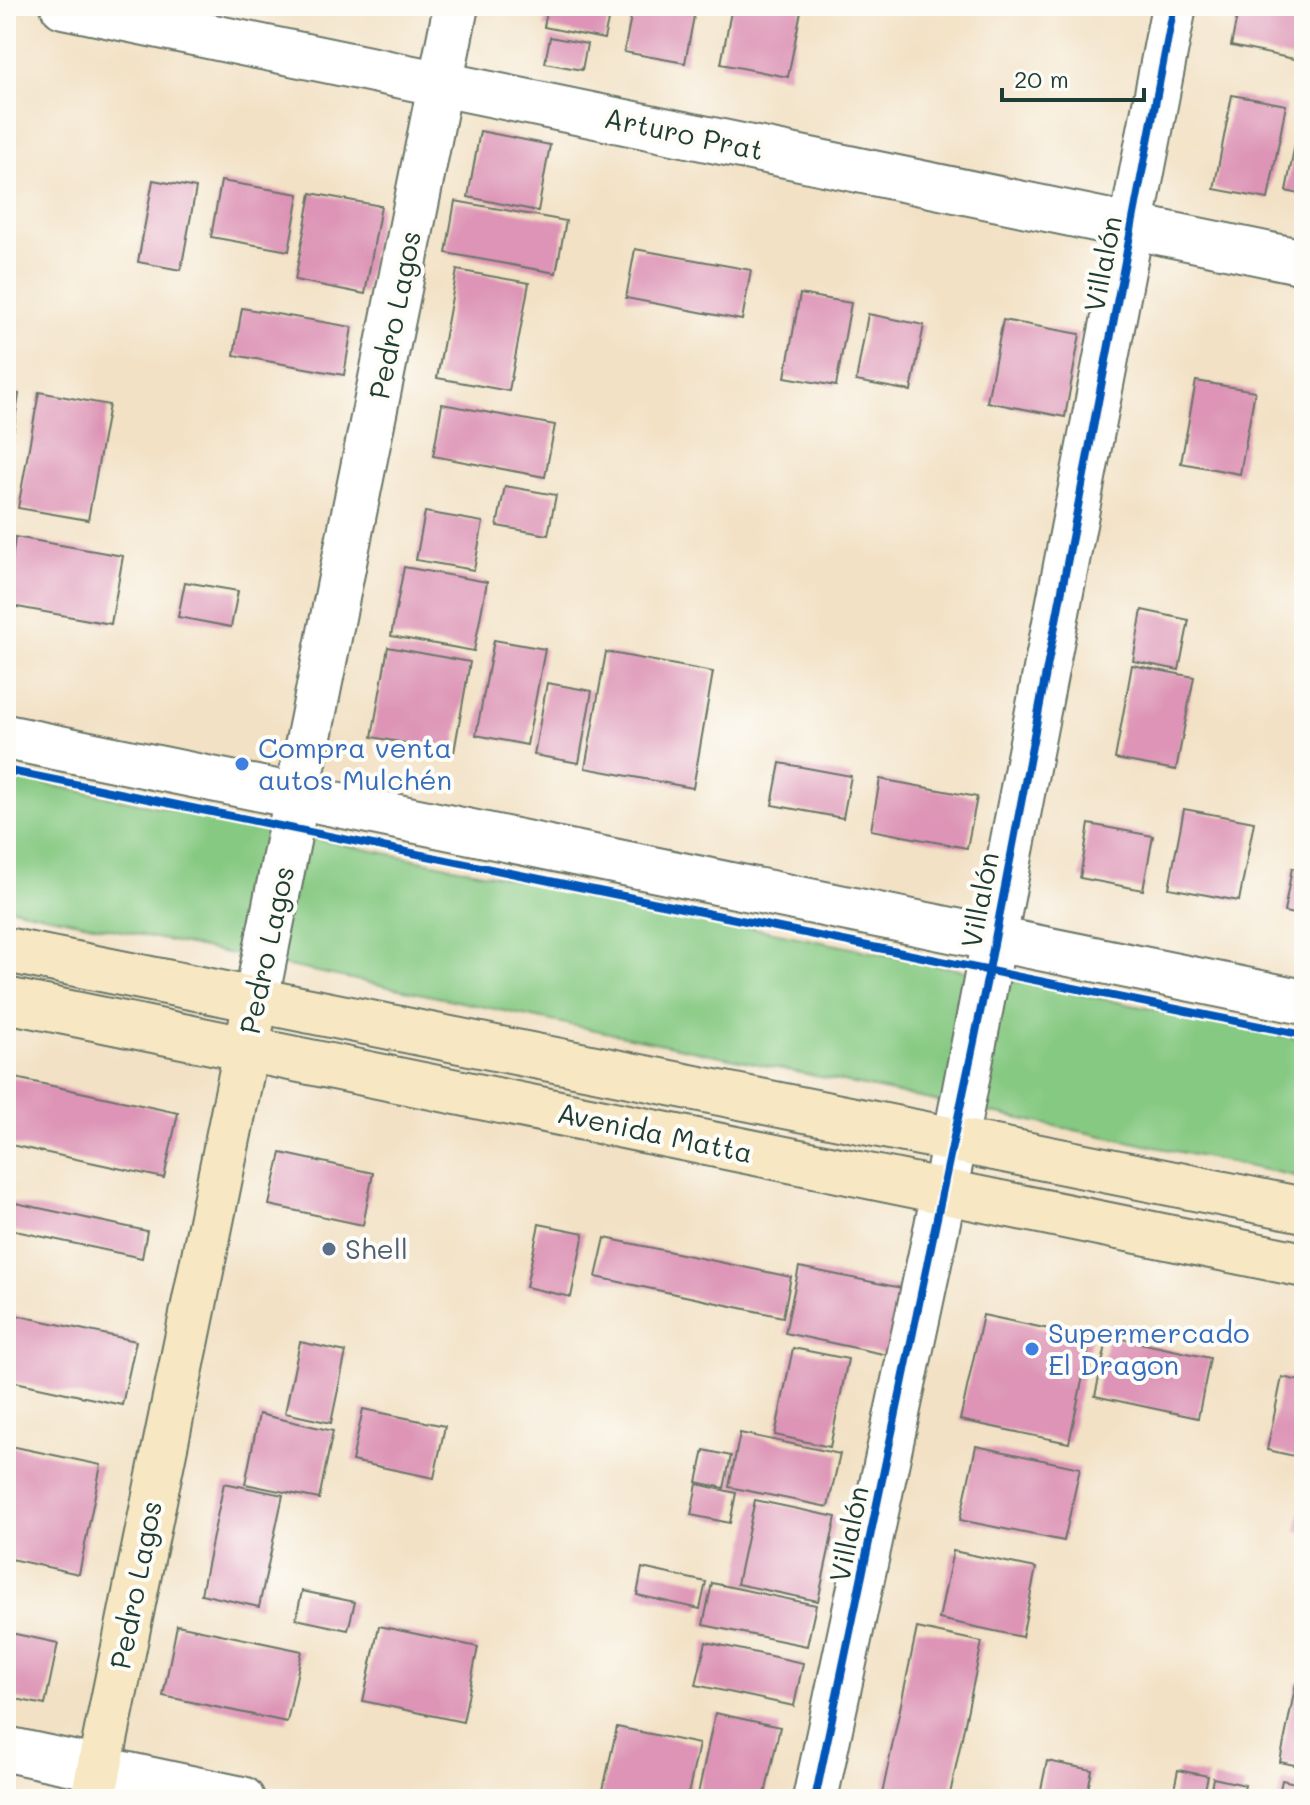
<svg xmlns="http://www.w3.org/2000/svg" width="1310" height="1805" font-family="Mali,sans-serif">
  <rect width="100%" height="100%" fill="#fdfcf7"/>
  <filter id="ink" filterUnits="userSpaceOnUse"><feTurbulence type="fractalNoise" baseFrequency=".0125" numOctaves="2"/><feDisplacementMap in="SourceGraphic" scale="16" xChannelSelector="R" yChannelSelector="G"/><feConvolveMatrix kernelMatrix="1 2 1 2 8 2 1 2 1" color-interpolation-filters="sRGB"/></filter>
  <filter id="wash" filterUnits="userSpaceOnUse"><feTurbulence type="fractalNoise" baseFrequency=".006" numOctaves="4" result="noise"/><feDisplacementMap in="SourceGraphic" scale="32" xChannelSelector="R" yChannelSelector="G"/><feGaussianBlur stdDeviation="1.8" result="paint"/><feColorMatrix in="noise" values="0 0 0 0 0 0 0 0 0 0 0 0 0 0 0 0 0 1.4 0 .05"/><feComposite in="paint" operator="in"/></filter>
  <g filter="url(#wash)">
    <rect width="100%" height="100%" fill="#f2e1c5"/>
    <path fill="#86c982" stroke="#52835b" stroke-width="2" d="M6 776 1304 1040V1178L6 907Z"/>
    <g id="blocks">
      <g fill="#dd94b6">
        <path d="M548 6H611L604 39 544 27Z"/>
        <path d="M633 6H696L685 63 624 52Z"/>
        <path d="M732 6H802L788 77 721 64Z"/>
        <path d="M1239 6H1267L1304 13V61L1231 46Z"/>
        <path d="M550 37 587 44 582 70 545 63Z"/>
        <path d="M1232 95 1286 105 1268 199 1214 189Z"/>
        <path d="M1303 102H1304V195L1286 191Z"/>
        <path d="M480 131 550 145 538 211 468 197Z"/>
        <path d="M153 180 196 188 181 270 138 262Z"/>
        <path d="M221 181 299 194 289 251 211 237Z"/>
        <path d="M311 193 381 206 365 294 295 280Z"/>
        <path d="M455 201 566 221 556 273 446 253Z"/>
        <path d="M635 249 751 270 742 320 626 298Z"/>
        <path d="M457 270 529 283 509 391 437 378Z"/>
        <path d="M800 294 851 303 836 386 785 377Z"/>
        <path d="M242 308 352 327 344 375 234 355Z"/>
        <path d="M868 314 924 325 911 391 856 381Z"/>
        <path d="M1003 320 1080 334 1065 417 987 402Z"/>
        <path d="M1196 381 1255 391 1240 474 1181 463Z"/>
        <path d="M6 391 19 394 8 464H6Z"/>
        <path d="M39 392 109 405 88 520 18 508Z"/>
        <path d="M442 404 555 425 545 477 433 456Z"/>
        <path d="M505 486 556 495 548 535 497 526Z"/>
        <path d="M425 512 483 522 474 570 416 560Z"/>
        <path d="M15 537 123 556 111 624 6 605Z"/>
        <path d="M404 567 487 582 474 651 391 636Z"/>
        <path d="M185 582 238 591 231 627 178 617Z"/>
        <path d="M1142 610 1189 620 1179 670 1133 661Z"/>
        <path d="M494 640 545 649 527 745 476 735Z"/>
        <path d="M388 647 470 662 454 752 372 737Z"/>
        <path d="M606 652 713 672 693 788 585 768Z"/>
        <path d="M1132 665 1194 677 1176 770 1115 759Z"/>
        <path d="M547 683 592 691 579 763 534 755Z"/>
        <path d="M780 763 851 776 843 818 772 805Z"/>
        <path d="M880 779 977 797 967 848 871 830Z"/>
        <path d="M1184 809 1254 822 1239 901 1169 888Z"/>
        <path d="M1089 824 1153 836 1143 890 1080 878Z"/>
        <path d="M1292 868 1304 871V916L1284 912Z"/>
        <path d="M6 1076 178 1113 164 1178 6 1144Z"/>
        <path d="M281 1153 373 1173 363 1225 269 1205Z"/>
        <path d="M6 1201 147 1231 142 1258 6 1229Z"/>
        <path d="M539 1224 584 1233 571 1297 526 1287Z"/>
        <path d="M605 1238 791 1277 783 1317 596 1277Z"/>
        <path d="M799 1267 916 1291 902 1358 785 1333Z"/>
        <path d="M6 1313 136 1341 122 1405 6 1380Z"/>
        <path d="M983 1315 1091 1338 1069 1443 960 1420Z"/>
        <path d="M1108 1336 1210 1358 1198 1418 1095 1396Z"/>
        <path d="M300 1342 346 1352 331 1423 285 1413Z"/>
        <path d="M793 1348 848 1359 830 1447 775 1435Z"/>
        <path d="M1282 1377 1304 1382 1303 1458 1267 1450Z"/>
        <path d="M363 1409 445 1426 434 1478 352 1461Z"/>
        <path d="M259 1414 333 1431 319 1499 245 1484Z"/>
        <path d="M740 1433 840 1454 828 1507 729 1487Z"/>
        <path d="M6 1445 101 1465 79 1574 6 1558Z"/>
        <path d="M976 1446 1080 1468 1064 1541 960 1520Z"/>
        <path d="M704 1450 731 1456 724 1488 697 1482Z"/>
        <path d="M224 1483 283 1495 259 1607 201 1594Z"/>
        <path d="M697 1484 736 1493 730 1523 691 1515Z"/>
        <path d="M1303 1499H1304V1532L1296 1531Z"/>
        <path d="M755 1500 836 1517 818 1601 737 1584Z"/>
        <path d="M953 1551 1036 1568 1022 1637 939 1619Z"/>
        <path d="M642 1568 706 1582 700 1609 637 1595Z"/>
        <path d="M712 1583 816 1605 807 1646 703 1625Z"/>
        <path d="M302 1591 355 1602 348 1630 296 1619Z"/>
        <path d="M177 1625 302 1651 287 1722 163 1696Z"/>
        <path d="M379 1626 478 1647 463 1722 363 1701Z"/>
        <path d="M917 1628 982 1642 949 1799H881Z"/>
        <path d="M6 1632 58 1643 45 1705 6 1697Z"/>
        <path d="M706 1642 803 1663 794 1706 696 1685Z"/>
        <path d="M1296 1683 1304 1685V1767L1280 1762Z"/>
        <path d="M715 1713 780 1727 764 1799H697Z"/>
        <path d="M617 1727 699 1744 687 1799H601Z"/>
        <path d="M1047 1761 1092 1770 1086 1799H1039Z"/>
        <path d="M1178 1770 1208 1776 1203 1799H1172Z"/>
        <path d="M1213 1778 1245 1785 1242 1799H1209Z"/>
        <path d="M1282 1780 1304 1785V1799H1278Z"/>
      </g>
    </g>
  </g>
  <g filter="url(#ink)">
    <use href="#blocks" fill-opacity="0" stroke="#697667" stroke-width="2"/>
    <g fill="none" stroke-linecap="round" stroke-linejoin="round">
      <defs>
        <g id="minor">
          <path d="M63 6 1304 262"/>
          <path d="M6 737 1304 1002"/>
          <path d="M256 1000 456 6"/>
          <path d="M955 1141 1174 6"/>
          <path d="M6 1749 242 1799"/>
        </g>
        <path id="tertiary" d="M815 1799 955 1141"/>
        <g id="secondary">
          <path d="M6 950 1304 1210"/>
          <path d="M6 1000 1304 1265"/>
          <path d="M93 1799 252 1021"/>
        </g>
      </defs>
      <use href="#minor" stroke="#697667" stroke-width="48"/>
      <use href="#tertiary" stroke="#697667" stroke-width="48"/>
      <use href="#secondary" stroke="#697667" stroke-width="48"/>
      <use href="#minor" stroke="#fff" stroke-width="44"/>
      <use href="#tertiary" stroke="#fff" stroke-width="44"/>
      <use href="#secondary" stroke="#f7e8c3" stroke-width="44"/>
      <defs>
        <g id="cycleway">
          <path d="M6 770 1304 1035"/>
          <path d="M815 1799 989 970 1174 6"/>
        </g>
      </defs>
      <use href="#cycleway" stroke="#fdfcf7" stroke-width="13"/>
      <use href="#cycleway" stroke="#0057b8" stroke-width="8"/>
    </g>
  </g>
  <g fill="#3f7fe0" stroke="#fdfcf7" stroke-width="3">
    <circle cx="242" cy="764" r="8"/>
    <circle cx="1032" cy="1349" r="8"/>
  </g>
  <circle fill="#5c6f8a" stroke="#fdfcf7" stroke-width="3" cx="329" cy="1249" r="8"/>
  <g text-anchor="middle" stroke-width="8" stroke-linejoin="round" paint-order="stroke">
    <g font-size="28" fill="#1f3d34" stroke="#fdfcf7">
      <text transform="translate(684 134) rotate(12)" y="10">Arturo Prat</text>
      <text transform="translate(1103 264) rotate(-79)" y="10">Villalón</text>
      <text transform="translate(395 315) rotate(-79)" y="10">Pedro Lagos</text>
      <text transform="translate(980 900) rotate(-79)" y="10">Villalón</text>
      <text transform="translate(267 950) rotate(-78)" y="10">Pedro Lagos</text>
      <text transform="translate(655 1133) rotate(12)" y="10">Avenida Matta</text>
      <text transform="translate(849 1534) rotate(-78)" y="10">Villalón</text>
      <text transform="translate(136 1585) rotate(-79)" y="10">Pedro Lagos</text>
    </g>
    <g font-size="28" fill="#366cbe" stroke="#fdfcf7" text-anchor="start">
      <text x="258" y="758">Compra venta<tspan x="258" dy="32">autos Mulchén</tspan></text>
      <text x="1048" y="1343">Supermercado<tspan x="1048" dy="32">El Dragon</tspan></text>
    </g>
    <g font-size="28" fill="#4e5e75" stroke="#fdfcf7" text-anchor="start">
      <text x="345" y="1259">Shell</text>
    </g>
  </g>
  <rect width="1310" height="1805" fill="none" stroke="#fdfcf7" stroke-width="32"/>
  <path d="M1002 88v12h142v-12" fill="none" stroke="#1f3d34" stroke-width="4"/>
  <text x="1014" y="88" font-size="24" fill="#1f3d34" stroke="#fdfcf7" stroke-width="6" paint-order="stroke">20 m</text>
</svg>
